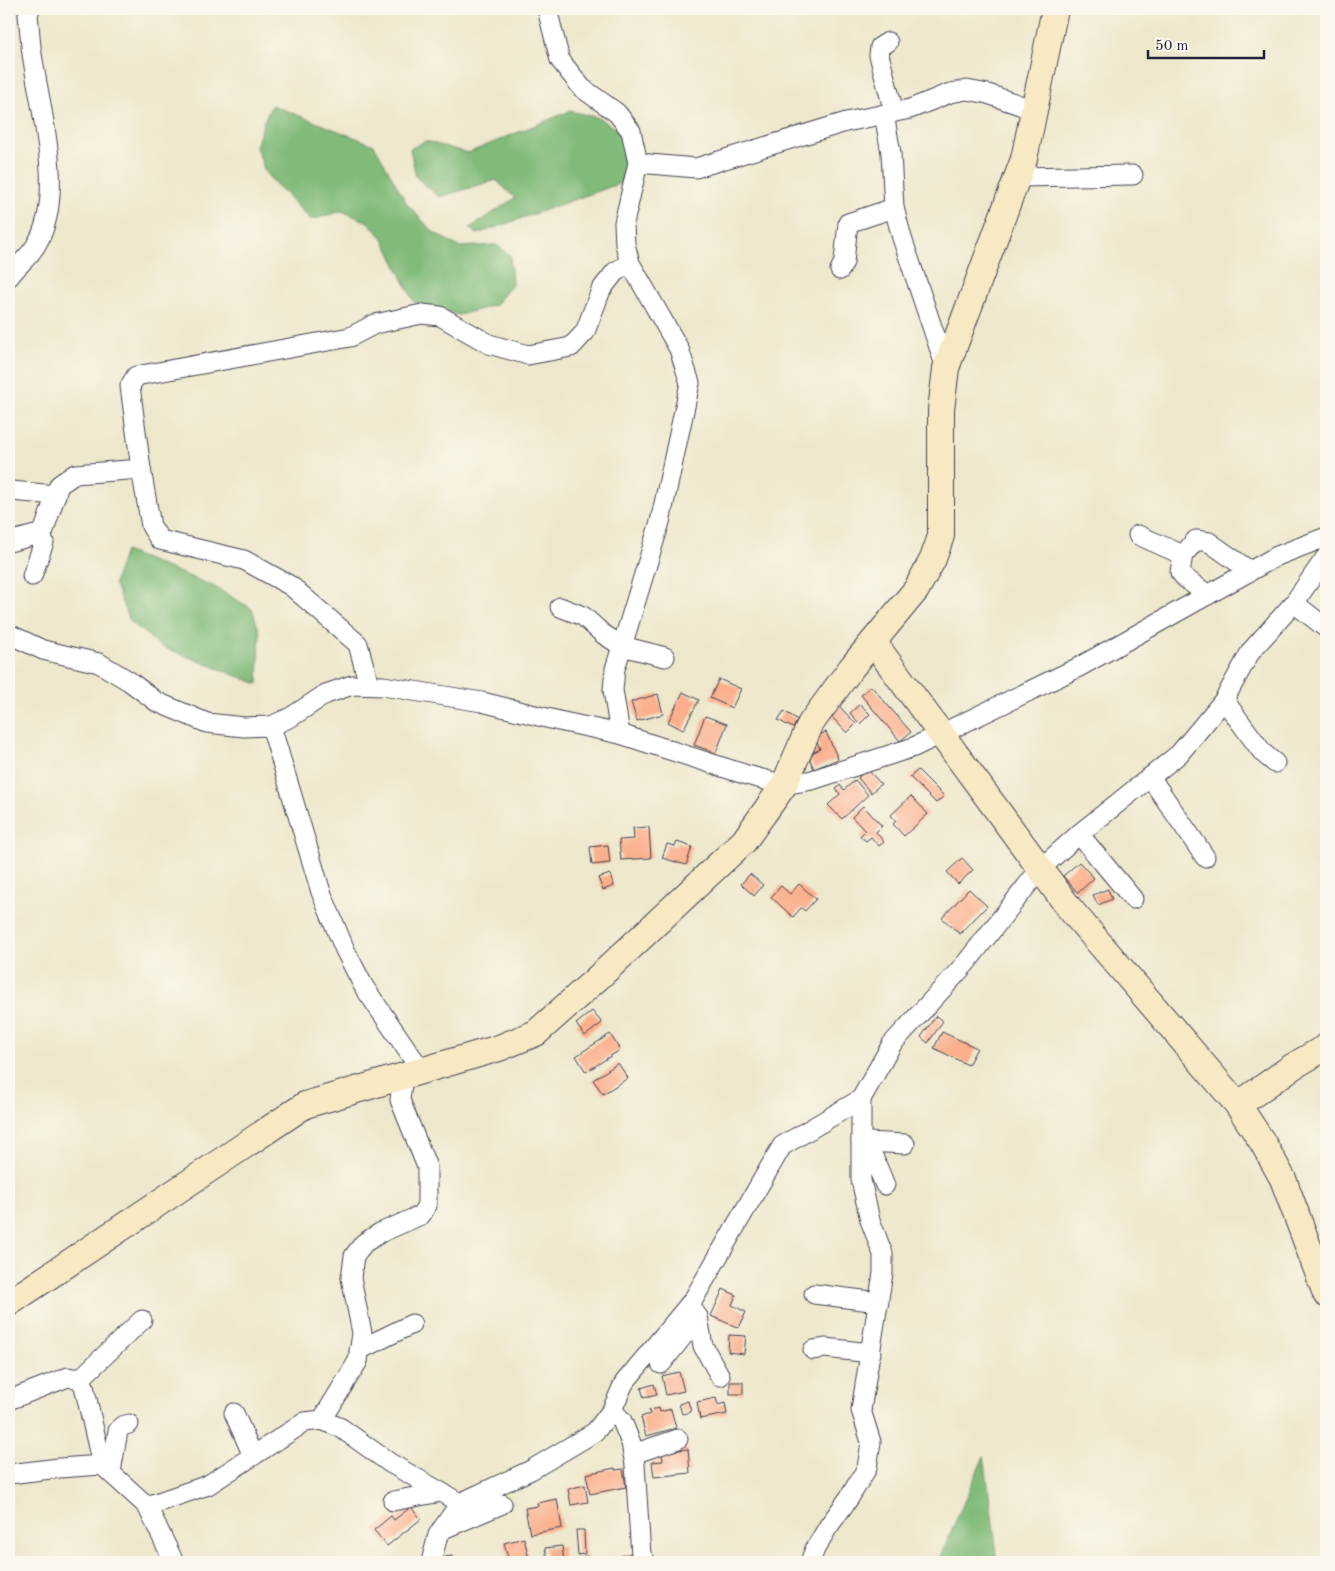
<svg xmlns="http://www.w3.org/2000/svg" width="1335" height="1571" viewBox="0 0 1335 1571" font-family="'Old Standard TT',serif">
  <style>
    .forest { fill: #81bb79; stroke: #526e5a }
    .building { fill: #fbaf8c }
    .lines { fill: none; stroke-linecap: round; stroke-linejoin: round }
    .street-casing { stroke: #404051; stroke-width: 21 }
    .secondary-casing { stroke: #404051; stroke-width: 28 }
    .street { stroke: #fff; stroke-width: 19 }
    .secondary { stroke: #f7e9c3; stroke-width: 26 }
  </style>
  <rect width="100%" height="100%" fill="#fbf7ec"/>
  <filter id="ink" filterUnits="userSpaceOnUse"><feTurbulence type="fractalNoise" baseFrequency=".02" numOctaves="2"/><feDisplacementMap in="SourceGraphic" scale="10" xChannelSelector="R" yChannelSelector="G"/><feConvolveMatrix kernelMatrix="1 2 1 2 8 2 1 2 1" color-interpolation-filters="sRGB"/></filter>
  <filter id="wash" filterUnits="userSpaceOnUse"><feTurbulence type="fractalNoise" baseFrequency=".0096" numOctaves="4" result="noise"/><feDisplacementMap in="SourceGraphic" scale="20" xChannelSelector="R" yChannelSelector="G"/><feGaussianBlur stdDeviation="1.12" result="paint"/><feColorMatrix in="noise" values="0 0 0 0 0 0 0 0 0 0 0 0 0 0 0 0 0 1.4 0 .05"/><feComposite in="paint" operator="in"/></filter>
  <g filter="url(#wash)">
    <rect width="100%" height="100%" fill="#ede7cb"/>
    <g class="forest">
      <polygon points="272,105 374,145 407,204 433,232 459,247 496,245 510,255 512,285 495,305 459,315 414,302 383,238 368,222 342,211 311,220 266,174 256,147 264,121"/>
      <polygon points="570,111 599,118 625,135 631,157 621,183 477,234 470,228 515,198 496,180 439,197 416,177 410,149 425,141 468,153"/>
      <polygon points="125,551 213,586 252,609 260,633 258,684 160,646 130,621 114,583"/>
      <polygon points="984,1456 998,1562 938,1562"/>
    </g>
    <g id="blocks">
      <g class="building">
        <polygon points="719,679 741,689 732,708 710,698"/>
        <polygon points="871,686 911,732 900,741 861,695"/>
        <polygon points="683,692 699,700 683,730 668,722"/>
        <polygon points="658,694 663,714 637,721 631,702"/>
        <polygon points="860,704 870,714 860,724 850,713"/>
        <polygon points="840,707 856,724 847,733 831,716"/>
        <polygon points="784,711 798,720 793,728 778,720"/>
        <polygon points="705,716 727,724 716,753 694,745"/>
        <polygon points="826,732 838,759 814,769 808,755 820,749 815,737"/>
        <polygon points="867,769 881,784 871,793 858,778"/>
        <polygon points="918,770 944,796 936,803 910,777"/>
        <polygon points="855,780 868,795 842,819 828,805 840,794 836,789 840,785 844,790"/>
        <polygon points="911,796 928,814 904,836 893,824 896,821 891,815"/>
        <polygon points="863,806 882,826 876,832 884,842 879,846 871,837 866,841 860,836 865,831 852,817"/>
        <polygon points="649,827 651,858 621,860 619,840 634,839 633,828"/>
        <polygon points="677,842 692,847 686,865 662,858 667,844 675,846"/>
        <polygon points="608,845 610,863 592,865 590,847"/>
        <polygon points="962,858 973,870 958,884 947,872"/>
        <polygon points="1079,862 1094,878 1078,893 1063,876"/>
        <polygon points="610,874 614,886 603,890 598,878"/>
        <polygon points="750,874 763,885 754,896 741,884"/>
        <polygon points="799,884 816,899 805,911 801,908 793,917 771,897 781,886 790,894"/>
        <polygon points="969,889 987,906 960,934 942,918"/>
        <polygon points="1108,889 1112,899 1098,905 1093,895"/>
        <polygon points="592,1011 602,1023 585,1036 576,1024"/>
        <polygon points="936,1016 943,1021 928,1043 921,1037"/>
        <polygon points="942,1032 977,1048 968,1065 934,1048"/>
        <polygon points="610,1034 620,1050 586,1072 576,1056"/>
        <polygon points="618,1063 628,1078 603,1094 593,1080"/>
        <polygon points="723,1289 736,1295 732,1305 746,1312 739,1328 711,1316"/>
        <polygon points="729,1335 746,1336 744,1354 728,1352"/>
        <polygon points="679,1372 684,1391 666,1395 662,1376"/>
        <rect x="730" y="1382" width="13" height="12"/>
        <polygon points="654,1384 657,1395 644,1398 641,1388"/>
        <polygon points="716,1398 718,1405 725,1403 727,1414 700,1419 697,1402"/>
        <polygon points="688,1401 691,1412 682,1414 679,1404"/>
        <polygon points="659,1408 660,1412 671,1409 676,1428 646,1436 641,1417 650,1414 649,1410"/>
        <polygon points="688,1449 690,1473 654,1477 652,1462 663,1461 662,1452"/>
        <polygon points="615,1468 615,1470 623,1469 626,1487 590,1494 586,1474"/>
        <polygon points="585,1485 588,1502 571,1505 568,1489"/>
        <polygon points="557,1499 562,1528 530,1534 525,1508 538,1506 537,1503"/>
        <polygon points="411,1507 421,1519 387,1546 374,1530 391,1516 394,1520"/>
        <polygon points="576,1530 584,1530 585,1554 578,1555"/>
        <polygon points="524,1538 529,1559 519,1562 509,1562 504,1543"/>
        <polygon points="562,1546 564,1562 548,1562 545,1548"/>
        <polygon points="632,1553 634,1562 622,1562 621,1556"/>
        <polygon points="452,1556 454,1562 442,1562 445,1557"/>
        <polygon points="587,1556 589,1562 576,1562 576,1560"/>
      </g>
    </g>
  </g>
  <g filter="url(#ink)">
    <use href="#blocks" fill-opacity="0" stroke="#404051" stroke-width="1"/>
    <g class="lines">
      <defs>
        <g id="street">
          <polyline points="547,9 560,60 582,88 617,113 631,131 638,163 624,223 625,244 630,263 679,349 690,383 660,522 615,669 613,690 620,734"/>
          <polyline points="888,42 880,47 879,55 894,112"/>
          <polyline points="884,114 891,153 894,208 902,238 946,368"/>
          <polyline points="638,163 696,168 846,122 910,109 950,93 967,90 988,94 1034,110"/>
          <polyline points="1018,177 1133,175"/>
          <polyline points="840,270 844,262 848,223 894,208"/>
          <path d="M9,277c8,-11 21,-21 27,-32 30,-48 5,-132 -3,-185 -3,-15 -3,-30 -5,-45l2,-6"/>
          <polyline points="141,469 151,526 160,540 244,560 291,586 358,644 369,685"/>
          <polyline points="11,491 56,495"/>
          <polyline points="1138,535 1183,555"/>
          <polyline points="9,542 43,533 59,485 75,474 141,469 130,386 136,376 350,337 375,324 422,314 440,316 489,344 528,355 571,347 585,332 601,290 615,272 630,263"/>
          <polyline points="32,576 44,542 38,534"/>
          <polyline points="1208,595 1185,578 1180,572 1183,555 1196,540 1209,542 1250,571"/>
          <polyline points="1294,603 1326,628"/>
          <polyline points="560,607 583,616 603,634 622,646 665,657"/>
          <polyline points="9,634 43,650 99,663 129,681 157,702 207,723 244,727 271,726 291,717 326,694 352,685 383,686 482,702 559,721 620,734 747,775 784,785 812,780 914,747 1079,667 1277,556 1326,537"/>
          <polyline points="1224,700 1263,753 1275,763"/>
          <polyline points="271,726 321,892 345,950 364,987 421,1070"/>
          <polyline points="1150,777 1205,857"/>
          <polyline points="1079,834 1133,899"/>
          <polyline points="861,1141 867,1142 885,1185"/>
          <polyline points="867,1142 905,1144"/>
          <polyline points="814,1294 879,1302"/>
          <polyline points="689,1305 698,1317 703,1346 720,1376"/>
          <polyline points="359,1350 412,1324"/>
          <polyline points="813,1350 825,1348 871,1353"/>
          <polyline points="661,1364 698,1317"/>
          <polyline points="80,1379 142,1320"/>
          <polyline points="9,1400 68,1377 80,1379 84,1386 102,1465"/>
          <polyline points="612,1410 622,1421 631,1443 635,1465 641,1555 646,1562"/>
          <polyline points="234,1413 253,1456"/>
          <polyline points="322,1420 358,1361 362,1333 351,1278 354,1256 364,1243 380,1233 421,1215 427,1205 427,1167 400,1100 403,1076"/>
          <polyline points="633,1454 678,1439"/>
          <polyline points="111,1472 118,1431 122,1426 129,1424"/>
          <polyline points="9,1474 59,1468 102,1465 147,1506 174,1562"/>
          <polyline points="393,1501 441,1492"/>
          <polyline points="147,1506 208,1485 305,1422 322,1420 341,1428 390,1463 460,1503"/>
          <polyline points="441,1530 502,1504"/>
          <polyline points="431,1562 438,1535 460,1503 531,1470 595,1432 612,1410 624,1383 693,1300 782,1146 861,1099 892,1044 966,963 1040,869 1079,834 1179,754 1224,700 1251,651 1294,603 1326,557"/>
          <polyline points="810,1562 815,1549 828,1527 849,1498 867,1468 871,1442 861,1410 883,1273 883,1254 870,1220 861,1180 861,1099"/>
        </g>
        <g id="secondary">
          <polyline points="874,643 1070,909 1238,1105 1292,1067 1326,1047"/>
          <polyline points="1238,1105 1263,1143 1283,1179 1326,1294"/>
          <polyline points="9,1303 305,1105 499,1048 536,1033 601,975 744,841 784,785 811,723 852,667 916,590 933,559 941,536 941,410 946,368 1024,159 1055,9"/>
        </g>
      </defs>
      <use href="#street" class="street-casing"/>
      <use href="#secondary" class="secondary-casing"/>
      <use href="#street" class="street"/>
      <use href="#secondary" class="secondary"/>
    </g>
  </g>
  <rect width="1335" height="1571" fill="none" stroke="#fbf7ec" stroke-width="30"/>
  <path d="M1148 50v8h116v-8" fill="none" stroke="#22223b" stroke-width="2.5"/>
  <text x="1155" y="50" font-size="15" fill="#22223b" stroke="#fbf7ec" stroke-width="4" paint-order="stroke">50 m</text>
</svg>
